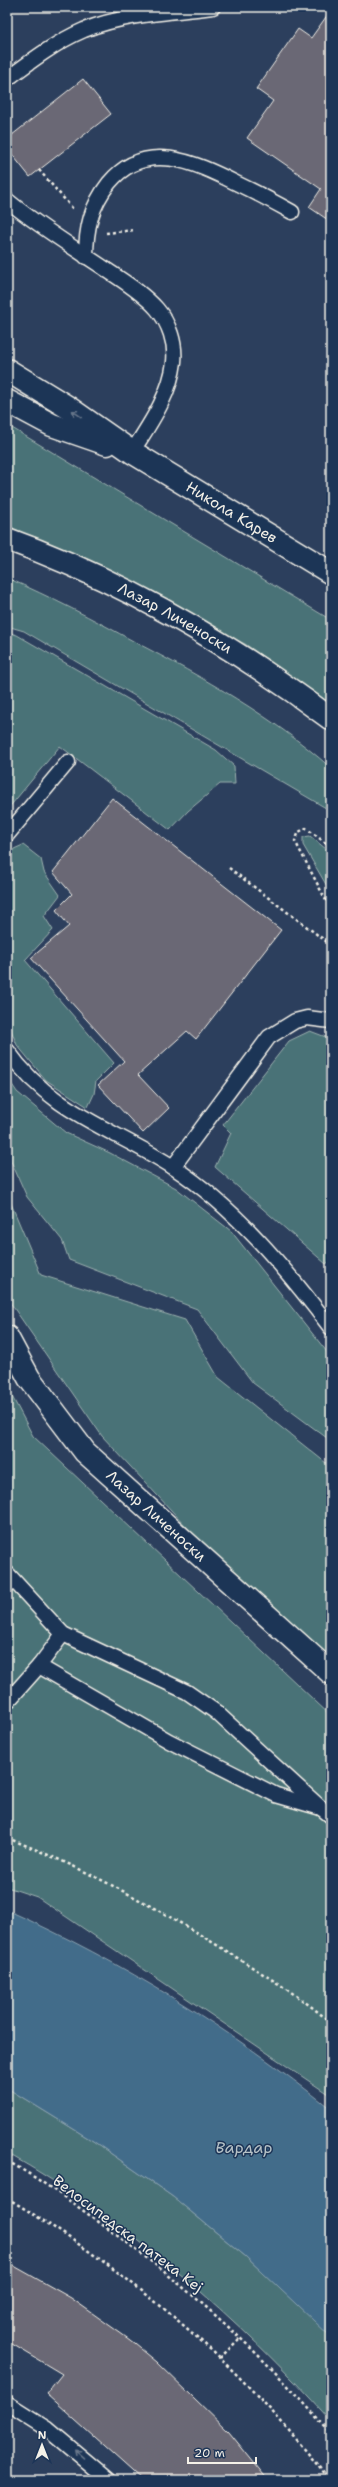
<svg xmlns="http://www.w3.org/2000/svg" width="338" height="2487" viewBox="0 0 338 2487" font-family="'Shantell Sans',sans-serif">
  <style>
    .green { fill: #487277; stroke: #9eb2b0 }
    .water { fill: #426c8a; stroke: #89a1b0 }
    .building { fill: #6a6775; stroke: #f4f1e8 }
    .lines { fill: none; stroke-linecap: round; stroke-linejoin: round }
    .lane-casing { stroke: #f4f1e8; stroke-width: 17 }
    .secondary-casing { stroke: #f4f1e8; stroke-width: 25 }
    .path { stroke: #f4f1e8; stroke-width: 2.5; stroke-dasharray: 3 3; stroke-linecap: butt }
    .lane { stroke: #1d3557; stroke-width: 14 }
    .secondary { stroke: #1d3557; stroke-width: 22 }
    .oneway { stroke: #68778a }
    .labels { text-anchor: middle; stroke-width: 3; stroke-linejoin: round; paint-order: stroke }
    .street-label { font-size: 15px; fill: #f4f1e8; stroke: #1d3557 }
    .water-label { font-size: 16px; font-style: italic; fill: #b6c2c7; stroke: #1d3557 }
  </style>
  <rect width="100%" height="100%" fill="#2c3f5d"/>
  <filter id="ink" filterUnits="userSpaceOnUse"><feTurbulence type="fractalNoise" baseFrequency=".025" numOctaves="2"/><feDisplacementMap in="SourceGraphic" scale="8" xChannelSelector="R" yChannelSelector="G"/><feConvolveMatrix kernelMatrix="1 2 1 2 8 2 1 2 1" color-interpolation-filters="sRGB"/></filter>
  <g filter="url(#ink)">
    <g class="green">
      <polygon points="7,425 331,620 331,704 245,644 7,525"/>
      <path d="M7,578c44,19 86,41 128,64 69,36 137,74 196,126v43l-307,-180 -17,-5z"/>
      <polygon points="7,632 17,635 216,750 234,766 235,784 220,784 188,811 170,830 60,746 7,810"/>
      <polygon points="310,836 331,853 331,893 303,845 303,837"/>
      <polygon points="23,845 41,859 44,872 60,895 44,916 53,930 25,960 114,1063 96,1081 94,1094 88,1107 46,1080 17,1045 7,1020 7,861 14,849"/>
      <polygon points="310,1031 331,1039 331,1260 326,1264 215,1167 231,1133 223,1125 289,1041"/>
      <polygon points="7,1077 17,1092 66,1133 110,1153 176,1188 231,1231 331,1357 331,1441 253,1383 197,1309 69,1260 62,1240 27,1197 7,1152"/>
      <polygon points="7,1194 41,1275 185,1320 218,1377 331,1467 331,1661 226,1569 102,1436 7,1298"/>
      <polygon points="7,1387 33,1436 331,1716 331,2096 37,1897 7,1887"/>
      <path d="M7,2088l86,53 80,56 72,59 81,75 5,6v84c-94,-105 -201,-198 -324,-268z"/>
    </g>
    <path class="water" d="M7,1910c116,52 225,120 324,199v228l-86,-81 -72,-59 -80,-56 -86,-53z"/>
    <g class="building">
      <polygon points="331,10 331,222 309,207 321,189 247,138 273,101 256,89 298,29 311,38"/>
      <polygon points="83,79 111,114 30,177 7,148 7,139"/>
      <polygon points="112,798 281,930 196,1039 187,1031 138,1075 169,1108 143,1133 98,1085 124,1061 31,958 69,926 56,910 72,894 53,872"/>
      <polygon points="7,2262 71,2298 130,2340 157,2362 229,2432 268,2480 142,2480 46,2394 62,2374 7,2341"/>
    </g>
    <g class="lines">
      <defs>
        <g id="lane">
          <path d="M7,79c24,-18 49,-37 77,-49 40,-16 87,-18 129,-23"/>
          <path d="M7,200c30,25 64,46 97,68 17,12 38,24 53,41 12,14 19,34 17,53 -4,34 -25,63 -42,90"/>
          <path d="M86,257c0,-29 5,-51 23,-74 36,-44 85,-21 127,0 19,9 38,19 56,29"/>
          <polyline points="7,835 68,762"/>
          <path d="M7,1050c44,63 105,78 166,117 63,41 113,102 158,161"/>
          <polyline points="173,1167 269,1037 295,1021 307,1018 331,1021"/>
          <polyline points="7,1573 63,1634 187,1692 216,1712 321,1808"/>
          <polyline points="63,1634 39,1666 169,1741 276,1795 321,1808 331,1816"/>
          <polyline points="7,1702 39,1666"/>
          <polyline points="7,2403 48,2429 109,2480"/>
        </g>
        <g id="secondary">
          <path id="s1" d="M7,370l62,38 63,44 199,121"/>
          <polyline points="7,401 52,425 107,444"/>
          <path id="s2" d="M7,539c117,42 225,106 324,180"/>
          <path id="s3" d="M7,1337l22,41 56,74 246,221"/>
        </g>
      </defs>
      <use href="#lane" class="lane-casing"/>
      <use href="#secondary" class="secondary-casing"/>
      <g class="path">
        <polyline points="39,170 73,209"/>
        <polyline points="106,233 135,230"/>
        <polyline points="331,847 306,828 299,832 295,841 331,910"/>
        <polyline points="229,868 331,945"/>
        <path d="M7,1838c81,31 156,73 229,119 33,21 66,40 95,66"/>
        <path d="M7,2161c38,21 74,48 108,73 81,60 151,123 216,200"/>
        <path d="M7,2198c123,74 235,167 322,282"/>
        <polyline points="220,2358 241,2337"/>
      </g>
      <use href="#lane" class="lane"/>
      <use href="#secondary" class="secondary"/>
    </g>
    <defs><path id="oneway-shaft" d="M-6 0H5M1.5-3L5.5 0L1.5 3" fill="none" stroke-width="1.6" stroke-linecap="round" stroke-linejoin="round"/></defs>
    <g class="oneway">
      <use href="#oneway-shaft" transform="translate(77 414) rotate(-145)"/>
      <use href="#oneway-shaft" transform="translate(80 2454) rotate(-139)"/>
    </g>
  </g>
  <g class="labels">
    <g class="street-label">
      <text dy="5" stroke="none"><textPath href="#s1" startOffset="266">Никола Карев</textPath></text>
      <text dy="5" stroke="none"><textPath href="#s2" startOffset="186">Лазар Личеноски</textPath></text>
      <text dy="5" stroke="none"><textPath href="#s3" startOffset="235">Лазар Личеноски</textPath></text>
      <text transform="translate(128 2234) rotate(37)" y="5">Велосипедска патека Кеј</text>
    </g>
    <g class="water-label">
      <text x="244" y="2153">Вардар</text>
    </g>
  </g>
  <rect width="338" height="2487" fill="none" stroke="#1d3557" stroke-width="24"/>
  <rect x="12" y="12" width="314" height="2463" fill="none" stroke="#f4f1e8" stroke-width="1.5" filter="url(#ink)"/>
  <g transform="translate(42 2445)" stroke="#1d3557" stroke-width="3" paint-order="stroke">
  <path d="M0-3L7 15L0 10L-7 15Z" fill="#f4f1e8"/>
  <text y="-6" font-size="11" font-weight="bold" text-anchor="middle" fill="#f4f1e8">N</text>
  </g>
  <path d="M188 2457v6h68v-6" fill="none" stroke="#f4f1e8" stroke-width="2"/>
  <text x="194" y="2457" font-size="12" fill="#f4f1e8" stroke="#1d3557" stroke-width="3" paint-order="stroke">20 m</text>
</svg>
